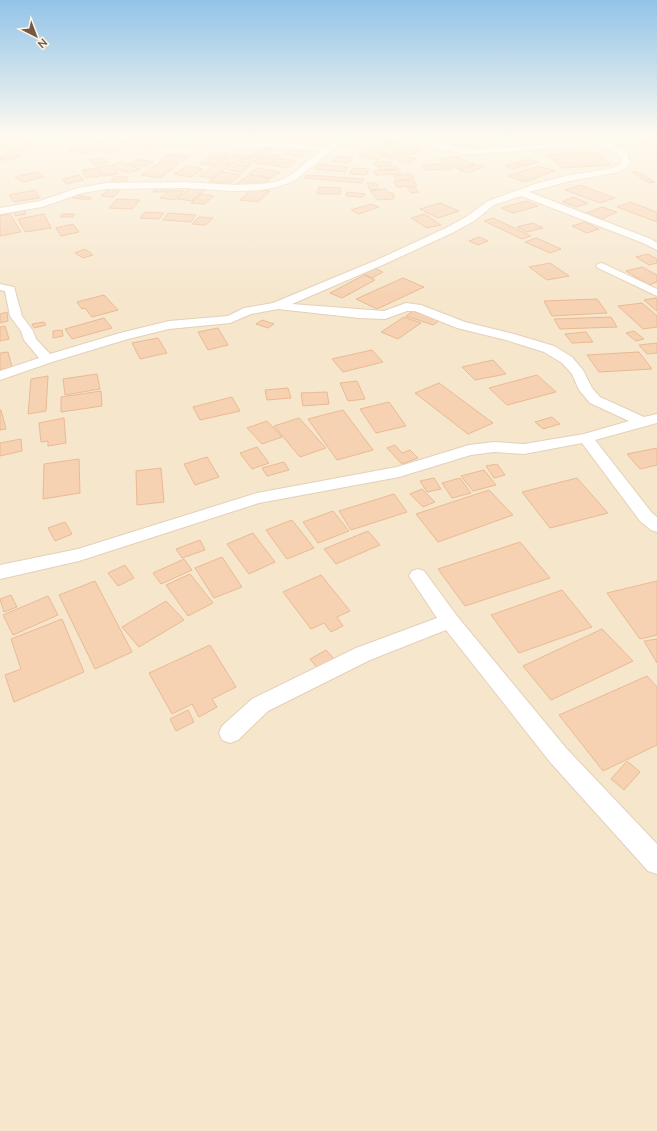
<svg xmlns="http://www.w3.org/2000/svg" width="657" height="1131" viewBox="0 0 657 1131" font-family="Mulish,sans-serif">
  <style>
    .residential { fill: #f6e6cc }
    .building { fill: #f6d2b3; stroke: #eaba92 }
    .lines { fill: none; stroke-linecap: round; stroke-linejoin: round }
    .minor-casing { stroke: #e3d0b9; stroke-width: 2 }
    .minor { fill: #fff; fill-rule: evenodd }
  </style>
  <rect width="100%" height="100%" fill="#fef4de"/>
  <rect class="residential" x="0" y="137" width="657" height="994"/>
  <g class="building">
    <polygon points="4,137 11,137 36,145 16,152 0,146 0,138"/>
    <polygon points="126,137 132,137 163,141 153,147 117,142"/>
    <polygon points="169,137 180,137 173,142 163,141"/>
    <polygon points="290,137 335,137 323,147 283,142"/>
    <polygon points="653,137 657,137 657,147 639,143"/>
    <polygon points="379,141 399,144 392,150 372,147"/>
    <polygon points="100,142 121,149 108,153 88,146"/>
    <polygon points="453,144 467,144 469,147 455,147"/>
    <polygon points="404,145 422,149 412,155 394,152"/>
    <polygon points="80,146 94,150 82,154 68,150"/>
    <polygon points="264,147 273,148 262,156 252,155"/>
    <polygon points="370,149 389,153 377,160 359,156"/>
    <polygon points="290,150 306,152 301,157 284,154"/>
    <polygon points="596,152 611,165 562,168 548,154"/>
    <polygon points="12,153 21,156 6,161 0,159 0,157"/>
    <polygon points="216,153 228,155 212,166 200,164"/>
    <polygon points="395,153 416,159 407,163 386,157"/>
    <polygon points="168,154 189,156 182,162 161,160"/>
    <polygon points="236,154 247,157 230,165 220,162"/>
    <polygon points="268,154 280,155 267,165 255,163"/>
    <polygon points="251,155 262,157 250,164 240,162"/>
    <polygon points="337,156 353,158 348,163 332,161"/>
    <polygon points="453,156 474,164 458,169 438,160"/>
    <polygon points="104,158 109,163 94,165 89,160"/>
    <polygon points="278,158 296,161 287,168 269,165"/>
    <polygon points="137,159 154,162 145,167 129,164"/>
    <polygon points="529,159 538,162 513,169 505,166"/>
    <polygon points="376,161 392,162 391,165 374,165"/>
    <polygon points="121,162 140,169 128,173 120,170 113,164"/>
    <polygon points="160,162 179,164 160,178 141,175"/>
    <polygon points="218,164 230,166 211,178 198,176"/>
    <polygon points="236,164 249,166 242,172 228,170"/>
    <polygon points="318,164 348,167 345,172 315,169"/>
    <polygon points="444,164 446,167 450,167 451,169 425,170 423,165"/>
    <polygon points="113,165 118,174 102,176 98,167"/>
    <polygon points="475,165 485,166 468,173 459,170"/>
    <polygon points="187,166 203,169 191,177 174,174"/>
    <polygon points="378,166 397,166 399,169 379,170"/>
    <polygon points="539,166 555,171 525,182 508,176"/>
    <polygon points="97,168 100,176 86,178 82,170"/>
    <polygon points="258,168 280,172 271,178 249,174"/>
    <polygon points="353,168 369,169 366,175 349,174"/>
    <polygon points="398,170 401,174 376,175 374,171"/>
    <polygon points="37,172 44,177 23,182 15,177"/>
    <polygon points="222,172 241,175 229,184 209,181"/>
    <polygon points="632,172 638,172 655,182 649,183"/>
    <polygon points="410,174 415,178 398,180 393,176"/>
    <polygon points="79,175 84,180 66,184 62,179"/>
    <polygon points="249,175 270,179 263,184 254,182 248,186 236,184"/>
    <polygon points="306,175 364,179 362,183 304,178"/>
    <polygon points="114,177 128,177 124,183 110,183"/>
    <polygon points="413,180 417,186 397,187 394,181"/>
    <polygon points="367,183 376,183 379,189 370,190"/>
    <polygon points="580,185 615,198 600,203 565,190"/>
    <polygon points="158,186 170,187 165,192 153,192"/>
    <polygon points="191,187 206,189 192,201 177,199"/>
    <polygon points="319,187 341,188 340,194 317,194"/>
    <polygon points="407,187 415,187 419,192 411,193"/>
    <polygon points="110,188 122,189 113,197 101,196"/>
    <polygon points="252,189 270,191 258,202 240,200"/>
    <polygon points="386,189 389,193 393,193 395,196 392,196 394,199 377,200 370,191"/>
    <polygon points="35,190 40,198 14,202 9,195"/>
    <polygon points="170,190 184,191 174,200 160,198"/>
    <polygon points="347,192 365,194 363,197 346,196"/>
    <polygon points="72,194 92,198 88,200 67,197"/>
    <polygon points="201,194 214,196 205,204 191,203"/>
    <polygon points="573,197 588,203 577,207 562,202"/>
    <polygon points="117,199 140,200 132,209 109,208"/>
    <polygon points="526,201 538,206 513,213 501,208"/>
    <polygon points="630,202 657,212 657,222 617,207"/>
    <polygon points="440,203 459,211 438,218 420,209"/>
    <polygon points="371,204 379,207 359,214 351,210"/>
    <polygon points="602,207 617,212 602,219 586,213"/>
    <polygon points="23,209 26,214 15,216 13,211"/>
    <polygon points="145,212 164,213 159,219 140,218"/>
    <polygon points="168,213 196,215 191,222 163,220"/>
    <polygon points="10,214 21,232 0,236 0,216"/>
    <polygon points="44,214 51,228 25,232 18,219"/>
    <polygon points="62,214 75,214 73,217 60,217"/>
    <polygon points="425,214 441,225 427,228 411,218"/>
    <polygon points="199,217 213,218 206,225 192,224"/>
    <polygon points="493,218 531,236 522,239 484,221"/>
    <polygon points="585,222 599,229 587,233 572,226"/>
    <polygon points="533,223 543,228 527,232 517,227"/>
    <polygon points="73,224 79,232 61,236 56,228"/>
    <polygon points="479,237 488,241 478,245 469,241"/>
    <polygon points="536,238 561,249 550,253 525,242"/>
    <polygon points="85,249 93,255 83,258 75,253"/>
    <polygon points="648,254 657,259 657,263 649,265 636,257"/>
    <polygon points="550,263 569,276 547,280 529,267"/>
    <polygon points="642,267 657,275 657,282 649,285 626,271"/>
    <polygon points="374,268 383,272 372,278 362,273"/>
    <polygon points="364,275 375,280 342,298 330,293"/>
    <polygon points="403,278 424,287 377,309 356,299"/>
    <polygon points="104,295 118,310 92,317 85,308 82,309 77,302"/>
    <polygon points="656,298 657,299 657,311 644,300"/>
    <polygon points="597,299 607,313 552,316 544,301"/>
    <polygon points="642,303 657,316 657,327 643,329 618,306"/>
    <polygon points="413,311 440,320 433,325 406,316"/>
    <polygon points="7,312 8,321 0,323 0,314"/>
    <polygon points="404,317 421,323 398,339 381,332"/>
    <polygon points="611,317 617,327 560,329 554,319"/>
    <polygon points="104,318 112,328 72,339 65,329"/>
    <polygon points="262,320 274,324 268,328 256,324"/>
    <polygon points="44,322 46,325 34,328 32,324"/>
    <polygon points="5,326 9,339 0,341 0,327"/>
    <polygon points="218,328 228,345 208,350 198,332"/>
    <polygon points="62,330 63,336 53,338 53,331"/>
    <polygon points="634,331 644,339 636,341 626,333"/>
    <polygon points="586,332 593,342 572,343 565,334"/>
    <polygon points="158,338 167,353 140,359 132,343"/>
    <polygon points="657,343 657,353 647,354 639,345"/>
    <polygon points="372,350 383,362 343,372 332,359"/>
    <polygon points="8,352 12,367 0,370 0,353"/>
    <polygon points="639,352 652,369 599,372 587,355"/>
    <polygon points="493,360 506,374 475,380 462,367"/>
    <polygon points="97,374 100,389 65,395 63,379"/>
    <polygon points="537,375 556,392 507,405 489,388"/>
    <polygon points="48,376 46,411 28,414 31,379"/>
    <polygon points="357,381 365,399 348,401 340,383"/>
    <polygon points="439,383 493,423 468,434 415,393"/>
    <polygon points="288,388 291,398 267,400 265,390"/>
    <polygon points="101,391 102,406 61,412 61,397"/>
    <polygon points="327,392 329,404 303,406 301,393"/>
    <polygon points="232,397 240,411 200,420 193,407"/>
    <polygon points="389,402 406,426 376,433 360,409"/>
    <polygon points="0,410 1,410 6,429 0,430"/>
    <polygon points="343,410 373,450 337,460 308,419"/>
    <polygon points="552,417 560,424 543,429 535,422"/>
    <polygon points="64,418 66,443 48,446 48,441 41,442 39,423"/>
    <polygon points="299,418 326,448 300,457 274,426"/>
    <polygon points="267,421 282,437 262,444 247,428"/>
    <polygon points="21,439 22,451 0,456 0,443"/>
    <polygon points="395,445 402,453 410,450 418,458 402,464 387,448"/>
    <polygon points="257,447 269,463 252,469 240,453"/>
    <polygon points="657,448 657,465 640,469 627,454"/>
    <polygon points="207,457 219,477 195,485 184,464"/>
    <polygon points="79,459 80,493 43,499 44,464"/>
    <polygon points="284,462 289,470 267,476 262,468"/>
    <polygon points="497,464 505,475 494,478 486,466"/>
    <polygon points="161,468 164,502 137,505 136,471"/>
    <polygon points="484,470 496,485 473,491 461,476"/>
    <polygon points="434,478 441,489 427,492 420,481"/>
    <polygon points="460,478 471,493 452,498 442,483"/>
    <polygon points="577,478 608,513 550,528 522,492"/>
    <polygon points="422,489 435,502 423,507 410,494"/>
    <polygon points="489,490 513,515 438,542 416,514"/>
    <polygon points="394,494 407,512 351,530 339,511"/>
    <polygon points="333,511 349,531 318,543 303,522"/>
    <polygon points="292,520 314,548 287,559 266,530"/>
    <polygon points="65,522 72,534 55,541 48,528"/>
    <polygon points="368,531 380,545 336,564 324,549"/>
    <polygon points="253,533 275,562 249,574 227,544"/>
    <polygon points="200,540 205,550 182,558 176,549"/>
    <polygon points="520,542 550,578 465,606 438,569"/>
    <polygon points="222,557 242,587 214,598 195,568"/>
    <polygon points="184,559 192,570 161,584 153,573"/>
    <polygon points="125,565 134,578 118,586 108,573"/>
    <polygon points="190,574 213,603 188,616 166,585"/>
    <polygon points="321,575 350,611 337,617 343,626 331,632 324,623 311,629 283,592"/>
    <polygon points="95,581 132,652 95,669 59,595"/>
    <polygon points="657,581 657,635 640,639 607,593"/>
    <polygon points="562,590 592,627 519,653 491,615"/>
    <polygon points="11,595 17,607 4,612 0,599"/>
    <polygon points="48,596 58,615 13,635 3,615"/>
    <polygon points="166,601 184,620 139,647 122,627"/>
    <polygon points="62,619 84,672 14,702 5,675 21,669 11,639"/>
    <polygon points="602,629 633,661 551,700 523,666"/>
    <polygon points="657,639 657,663 644,641"/>
    <polygon points="210,645 236,687 212,699 217,707 199,717 192,704 172,714 149,673"/>
    <polygon points="326,650 335,660 319,670 310,659"/>
    <polygon points="647,676 657,687 657,745 603,771 559,715"/>
    <polygon points="188,710 194,722 176,731 170,719"/>
    <polygon points="627,761 640,772 624,790 611,779"/>
  </g>
  <g class="lines">
    <defs>
      <g id="minor">
        <path d="M34,137h80c-11,9 -60,3 -76,2z"/>
        <polygon points="339,137 348,137 294,181 277,187 260,190 235,191 184,188 106,189 82,193 42,207 0,214 0,208 40,201 78,188 106,183 184,182 235,185 260,184 275,182 288,177 321,151 300,148 199,144 195,142 199,140 300,144 326,147"/>
        <polygon points="421,137 430,137 449,146 475,149 579,142 619,137 636,137 632,139 611,143 627,153 630,162 625,169 614,173 570,181 529,192 651,239 657,243 657,250 643,243 521,196 494,205 474,221 454,232 387,263 292,304 384,311 406,303 421,305 465,322 514,334 554,346 572,357 583,370 592,388 600,397 644,417 657,414 657,423 595,440 652,513 657,517 657,532 651,530 640,521 582,443 524,454 494,452 471,455 399,477 259,503 79,561 0,579 0,565 78,549 257,493 397,467 469,445 494,442 524,444 584,434 629,421 590,403 579,390 572,374 562,363 544,352 506,340 457,328 415,311 407,311 385,319 359,318 278,309 251,314 230,323 169,329 128,339 52,362 0,380 0,371 39,358 24,340 21,331 10,316 5,291 0,290 0,284 14,287 22,316 33,331 36,339 50,354 120,333 169,321 228,316 244,308 273,303 379,259 446,228 466,217 488,201 538,183 570,175 609,169 619,165 622,162 620,156 602,144 492,153 466,154 437,148 426,142"/>
        <polygon points="602,263 657,289 657,296 598,268 596,266 598,264"/>
        <polygon points="418,569 424,571 457,616 566,748 657,844 657,874 648,871 550,762 446,630 370,660 268,711 238,740 230,743 222,740 219,733 222,726 252,699 356,648 437,618 409,576 412,571"/>
      </g>
    </defs>
    <use href="#minor" class="minor-casing"/>
    <use href="#minor" class="minor"/>
  </g>
  <linearGradient id="sky" x2="0" y2="1"><stop stop-color="#92c4e8"/><stop offset="0.46" stop-color="#fffaf0"/><stop offset="1" stop-color="#fffaf0" stop-opacity="0"/></linearGradient>
  <rect width="657" height="295" fill="url(#sky)"/>
  <g transform="translate(36 36) rotate(138)" stroke="#fff7e6" stroke-width="3" paint-order="stroke">
  <path d="M0-3L7 15L0 10L-7 15Z" fill="#765944"/>
  <text y="-6" font-size="11" font-weight="bold" text-anchor="middle" fill="#765944">N</text>
  </g>
</svg>
